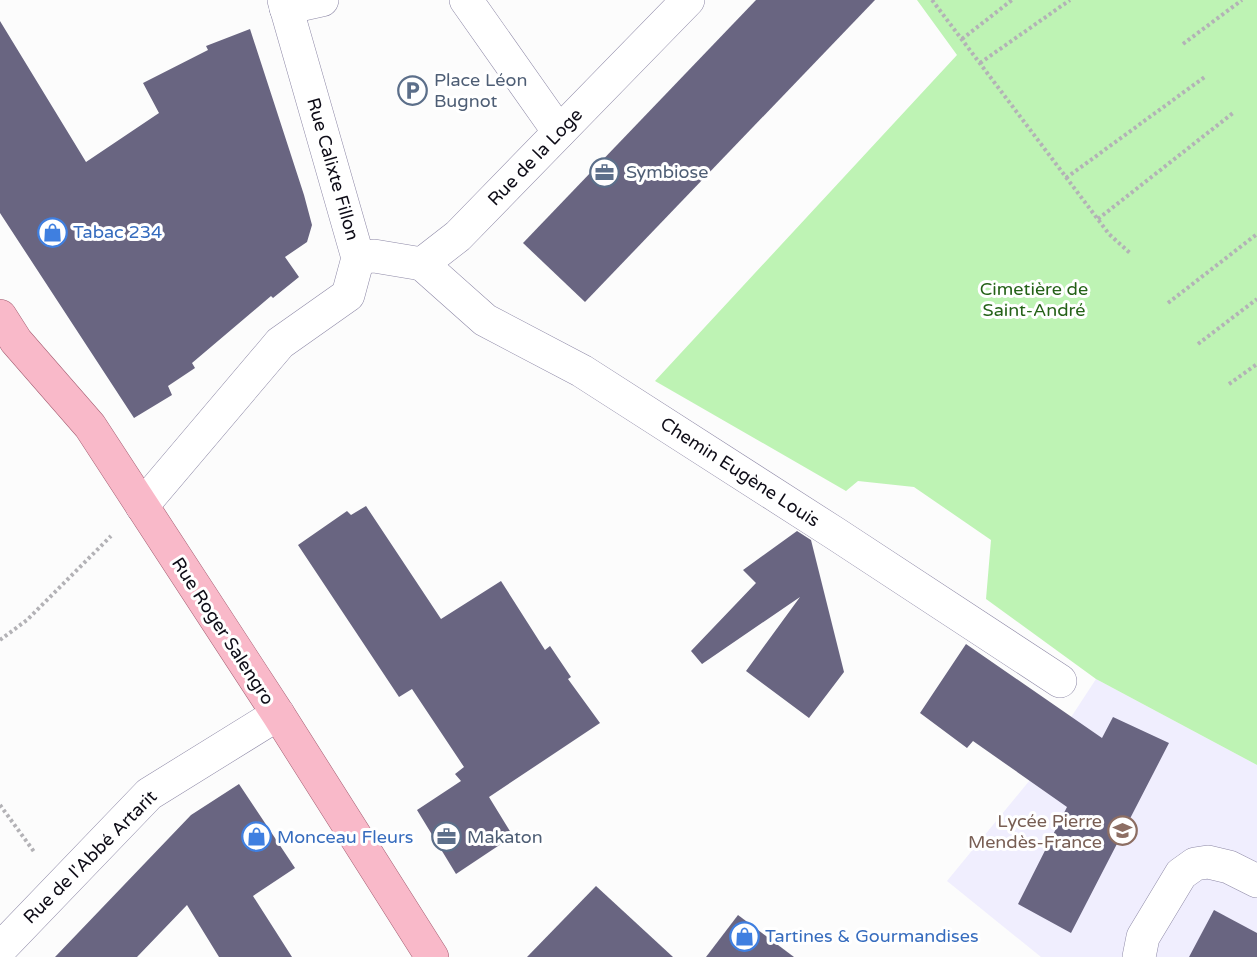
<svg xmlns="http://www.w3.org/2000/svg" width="1257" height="957" viewBox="0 0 1257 957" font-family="'Varela Round',sans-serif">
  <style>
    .built { fill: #f0eefe }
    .green { fill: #bef3b4 }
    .building { fill: #696581 }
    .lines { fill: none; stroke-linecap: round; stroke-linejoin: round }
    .minor-casing { stroke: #8e89a7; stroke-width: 34 }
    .major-casing { stroke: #a45f73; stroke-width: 34 }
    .path { stroke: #b3b2b6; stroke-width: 4; stroke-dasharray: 3 3; stroke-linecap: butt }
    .minor { stroke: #fff; stroke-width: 33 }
    .major { stroke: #f9b9c9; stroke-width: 33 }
    .labels { text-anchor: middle; stroke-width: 6; stroke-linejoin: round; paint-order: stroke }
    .service-label { font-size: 18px; fill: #4e5e75; stroke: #fff; text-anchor: start }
    .street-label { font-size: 18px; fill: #0e0c17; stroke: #fff }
    .shop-label { font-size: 18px; fill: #366cbe; stroke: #fff; text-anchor: start }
    .park-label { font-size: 18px; fill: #246117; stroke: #fff }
    .education-label { font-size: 18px; fill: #785e54; stroke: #fff; text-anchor: end }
  </style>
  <rect width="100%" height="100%" fill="#fcfcfc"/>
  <polygon class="built" points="1096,679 1257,765 1257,957 1041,957 947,881 1030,780"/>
  <polygon class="green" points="917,0 1257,0 1257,765 1096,679 986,599 991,540 914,487 858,481 846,491 655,381 957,55"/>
  <g class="building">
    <polygon points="756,0 875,0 585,302 523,243"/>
    <polygon points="0,21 86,162 159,113 143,83 208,50 206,46 250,29 304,195 312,225 307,242 285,257 299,277 273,298 271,296 192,363 195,368 168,386 172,395 134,418 0,213"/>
    <polygon points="366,506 441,619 501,581 545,650 550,646 571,677 568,679 600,723 489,797 513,836 456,874 417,810 461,781 455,774 464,767 412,689 399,697 298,545 347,511 351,515"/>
    <polygon points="797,531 811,540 844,672 809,718 746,671 800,597 702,664 691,651 756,583 743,570"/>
    <polygon points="966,644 1102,738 1113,717 1169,743 1071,933 1018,904 1067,807 973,741 967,748 920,713"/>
    <polygon points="239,784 295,868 253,896 292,957 219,957 187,905 137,957 55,957 191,815"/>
    <polygon points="596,886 673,957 527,957"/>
    <polygon points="1214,910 1257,933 1257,957 1189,957"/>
    <polygon points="738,915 794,957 706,957"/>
  </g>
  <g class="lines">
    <defs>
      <g id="minor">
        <polyline points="466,0 559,132"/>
        <polyline points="286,8 322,0"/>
        <polyline points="358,258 374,256 422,264 458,236 688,0"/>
        <polyline points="422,264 485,320 582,371 836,534 1060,681"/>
        <polyline points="142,506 280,343 348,295 358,258 284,0"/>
        <polyline points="0,949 149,794 278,714"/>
        <polyline points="1139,957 1143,937 1181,874 1195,864 1208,862 1229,867 1257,881"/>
      </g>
      <polyline id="major" points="0,316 16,341 90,426 278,714 432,957"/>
    </defs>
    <use href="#minor" class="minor-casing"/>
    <use href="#major" class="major-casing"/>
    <g class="path">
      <polyline points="932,0 1109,234 1131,254"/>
      <polyline points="962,39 1012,0"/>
      <polyline points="1183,44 1242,0"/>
      <polyline points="980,63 1070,0"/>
      <polyline points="1066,178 1206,76"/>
      <polyline points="1098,219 1233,113"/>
      <polyline points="1168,303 1257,234"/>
      <polyline points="1198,344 1257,299"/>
      <polyline points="1229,384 1257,364"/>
      <polyline points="0,640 27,620 111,536"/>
      <polyline points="0,805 35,853"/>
    </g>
    <use href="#minor" class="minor"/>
    <use href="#major" class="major"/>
  </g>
  <defs>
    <symbol id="parking-ring" viewBox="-11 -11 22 22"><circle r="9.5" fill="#fff" stroke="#5c6f8a" stroke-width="1.5"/><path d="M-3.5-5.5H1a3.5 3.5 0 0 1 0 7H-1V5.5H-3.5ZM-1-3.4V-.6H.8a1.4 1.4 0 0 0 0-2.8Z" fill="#5c6f8a"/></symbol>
    <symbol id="office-ring" viewBox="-11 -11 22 22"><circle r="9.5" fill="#fff" stroke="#5c6f8a" stroke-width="1.5"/><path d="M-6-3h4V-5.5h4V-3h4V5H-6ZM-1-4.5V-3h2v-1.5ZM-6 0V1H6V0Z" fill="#5c6f8a"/></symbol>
    <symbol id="shop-ring" viewBox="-11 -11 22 22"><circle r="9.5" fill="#fff" stroke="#3f7fe0" stroke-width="1.5"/><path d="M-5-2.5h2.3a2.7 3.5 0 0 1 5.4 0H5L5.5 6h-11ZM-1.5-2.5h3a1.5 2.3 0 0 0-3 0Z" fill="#3f7fe0"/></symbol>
    <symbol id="school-ring" viewBox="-11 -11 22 22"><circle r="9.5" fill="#fff" stroke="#8d6e63" stroke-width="1.5"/><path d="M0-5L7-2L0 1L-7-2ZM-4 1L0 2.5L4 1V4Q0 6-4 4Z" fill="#8d6e63"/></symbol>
  </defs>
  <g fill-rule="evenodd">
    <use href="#parking-ring" x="396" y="74" width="33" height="33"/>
    <use href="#office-ring" x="588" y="156" width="33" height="33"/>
    <use href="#shop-ring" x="36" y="216" width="33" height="33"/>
    <use href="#school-ring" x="1106" y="814" width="33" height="33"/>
    <use href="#shop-ring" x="240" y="820" width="33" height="33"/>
    <use href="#office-ring" x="430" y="820" width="33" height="33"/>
    <use href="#shop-ring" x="728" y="920" width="33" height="33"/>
  </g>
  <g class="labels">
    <g class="service-label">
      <text x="434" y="86">Place Léon<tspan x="434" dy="21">Bugnot</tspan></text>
      <text x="626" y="178">Symbiose</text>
      <text x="467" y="843">Makaton</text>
    </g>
    <g class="street-label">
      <text transform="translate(535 157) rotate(-46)" y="6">Rue de la Loge</text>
      <text transform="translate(333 169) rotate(74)" y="6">Rue Calixte Fillon</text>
      <text transform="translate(740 472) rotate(33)" y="6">Chemin Eugène Louis</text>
      <text transform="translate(223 631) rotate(57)" y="6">Rue Roger Salengro</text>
      <text transform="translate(90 857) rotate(-45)" y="6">Rue de l'Abbé Artarit</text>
    </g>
    <g class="shop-label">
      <text x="73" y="238">Tabac 234</text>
      <text x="277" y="843">Monceau Fleurs</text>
      <text x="765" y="942">Tartines &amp; Gourmandises</text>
    </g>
    <g class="park-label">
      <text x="1034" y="295">Cimetière de<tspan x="1034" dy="21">Saint-André</tspan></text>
    </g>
    <g class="education-label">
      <text x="1102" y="827">Lycée Pierre<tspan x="1102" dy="21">Mendès-France</tspan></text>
    </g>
  </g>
</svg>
